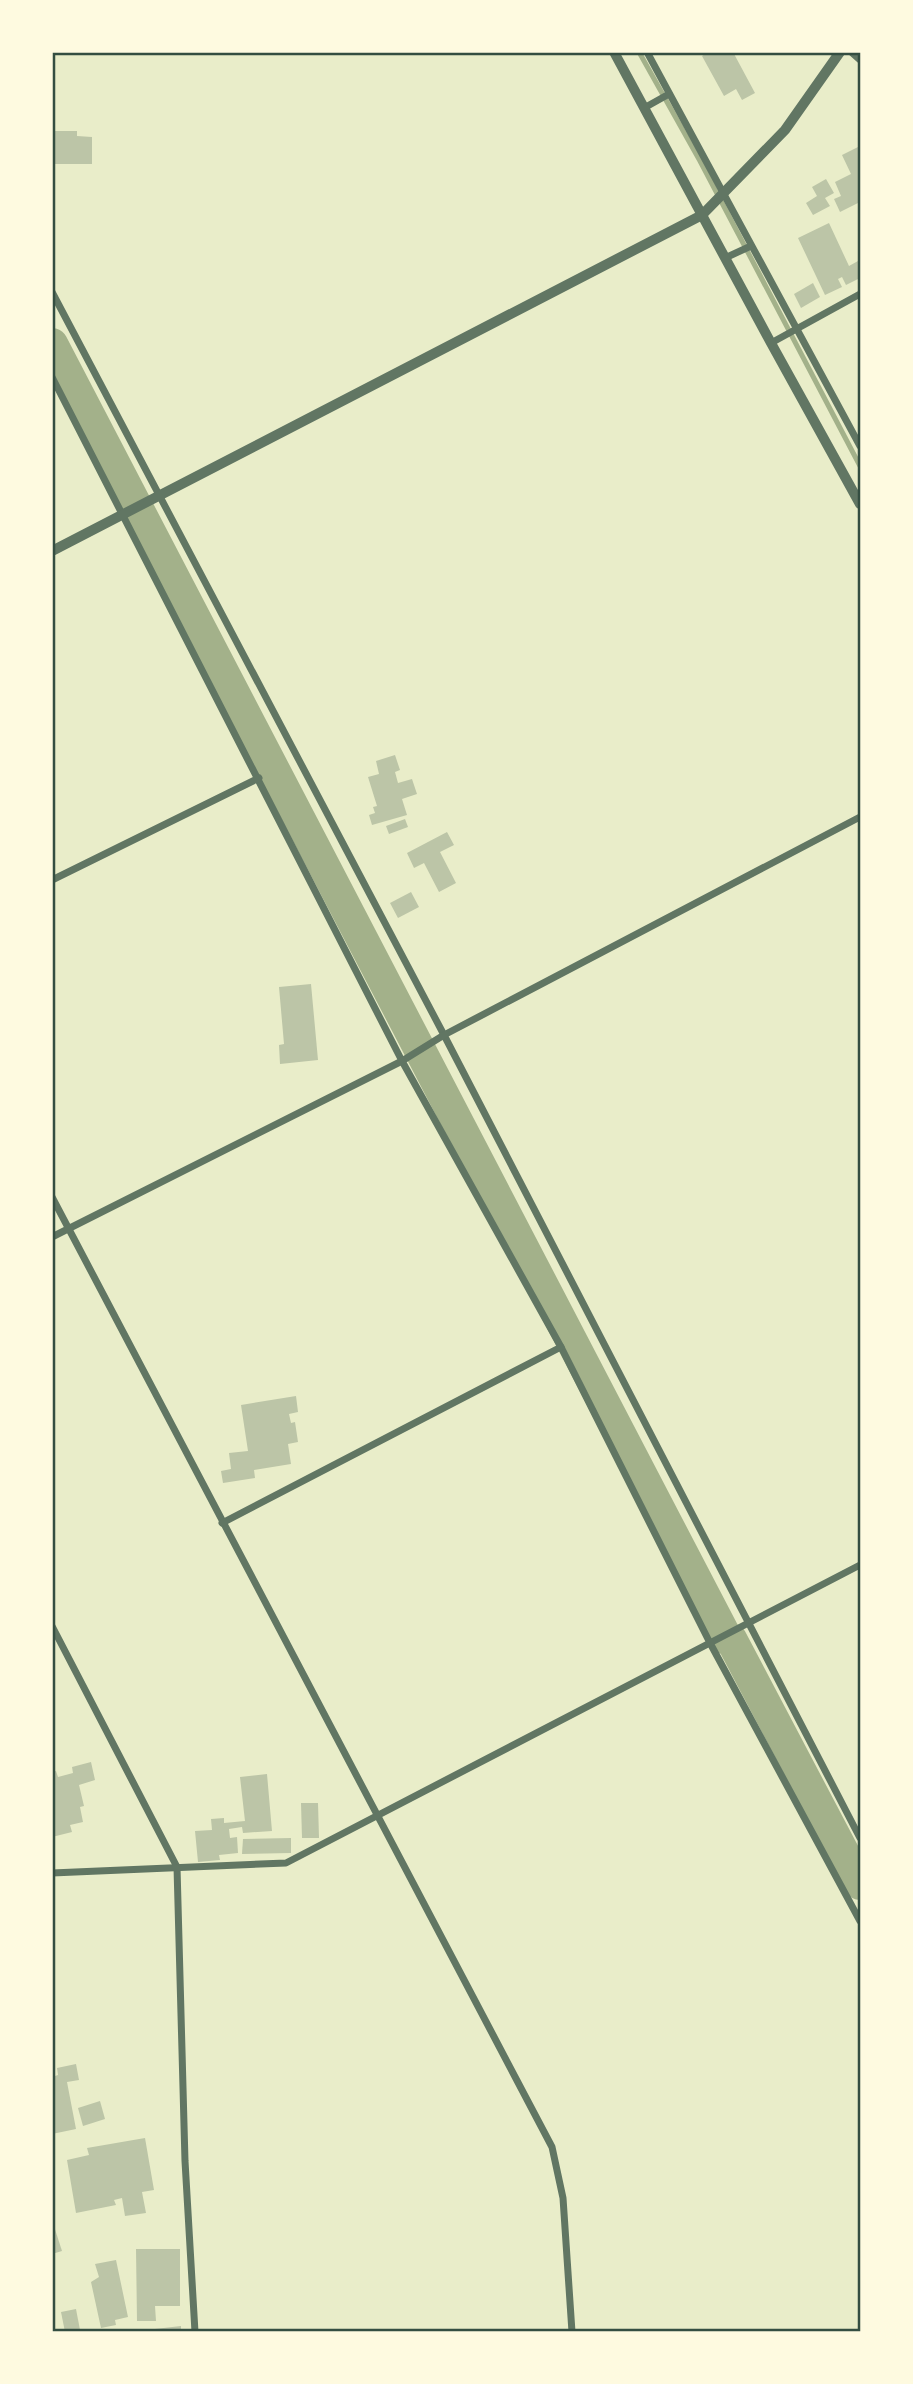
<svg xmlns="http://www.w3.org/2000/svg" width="913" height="2384" viewBox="0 0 913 2384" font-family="'Space Grotesk',sans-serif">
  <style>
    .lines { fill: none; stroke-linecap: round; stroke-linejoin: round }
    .stream { stroke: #a3b18a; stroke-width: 5 }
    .river { stroke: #a3b18a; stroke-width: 32 }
    .building { fill: #bcc5a7 }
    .minor { stroke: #617663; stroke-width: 7 }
    .tertiary { stroke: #617663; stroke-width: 10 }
    .neatline { fill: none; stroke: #344e41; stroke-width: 2.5 }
  </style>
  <rect width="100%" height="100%" fill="#e9edc9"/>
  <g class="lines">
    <polyline class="stream" points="639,52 700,161 860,466"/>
    <polyline class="river" points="52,344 727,1639 731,1639 860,1884"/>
  </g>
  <g class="building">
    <polygon points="708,52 733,52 755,93 742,100 736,89 724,96 702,56"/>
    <polygon points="52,131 77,131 77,136 92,137 92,164 52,164"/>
    <polygon points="860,146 860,202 840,212 834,199 841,196 835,182 851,174 842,155"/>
    <polygon points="826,179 834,193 825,198 830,206 813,215 806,203 817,196 812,187"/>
    <polygon points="829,223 849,266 858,261 860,278 846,285 842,277 838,279 842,287 825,295 798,238"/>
    <polygon points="813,283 820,297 801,308 794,294"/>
    <polygon points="395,755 400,770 395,772 398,783 412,779 417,794 402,799 407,815 372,825 369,815 375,813 373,807 377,806 368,777 379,774 376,761"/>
    <polygon points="405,819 408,827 389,834 386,826"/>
    <polygon points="447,832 454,845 440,852 456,883 439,892 424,863 414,868 407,853"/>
    <polygon points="411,892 419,907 398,918 390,903"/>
    <polygon points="311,984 318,1060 280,1064 279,1045 284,1044 279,987"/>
    <polygon points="296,1396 298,1412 289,1414 291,1423 295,1422 298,1442 288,1444 291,1464 254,1470 255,1478 223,1483 221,1471 231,1469 229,1453 248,1451 241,1405"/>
    <polygon points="91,1762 95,1780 79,1785 84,1806 80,1807 83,1822 70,1825 72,1832 52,1837 52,1772 56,1771 58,1777 73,1773 72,1767"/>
    <polygon points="267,1774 272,1831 243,1833 242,1827 229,1829 230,1838 237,1837 238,1853 219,1855 220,1860 198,1862 195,1831 212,1830 211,1819 224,1818 224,1823 245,1821 240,1777"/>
    <polygon points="301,1803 318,1803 319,1838 302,1838"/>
    <polygon points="291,1838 291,1853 242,1854 243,1839"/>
    <polygon points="76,2064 79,2080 67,2082 76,2129 52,2134 52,2077 58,2075 57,2068"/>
    <polygon points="100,2101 105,2119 83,2126 78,2108"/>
    <polygon points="145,2138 154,2190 142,2192 146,2213 125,2216 122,2198 114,2200 116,2205 76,2213 67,2160 89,2155 87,2148"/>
    <polygon points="52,2220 62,2251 52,2254"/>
    <polygon points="136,2249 180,2249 180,2306 155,2306 156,2321 137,2321"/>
    <polygon points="116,2260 128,2317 115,2320 116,2325 101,2328 91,2282 99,2277 95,2264"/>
    <polygon points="76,2309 80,2330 65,2332 61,2312"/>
    <polygon points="181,2326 181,2332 146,2332 146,2330"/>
  </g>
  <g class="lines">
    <g class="minor">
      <polyline points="647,52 860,446"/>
      <polyline points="851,52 860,60"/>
      <polyline points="644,108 669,94"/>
      <polyline points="725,258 751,246"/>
      <polyline points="52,292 444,1035 860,1838"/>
      <polyline points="771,343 860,294"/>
      <polyline points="52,377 402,1061 561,1347 710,1643 860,1921"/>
      <polyline points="52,880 259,778"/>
      <polyline points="52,1197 552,2147 563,2198 572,2332"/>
      <polyline points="52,1237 402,1061 444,1035 860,817"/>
      <polyline points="222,1523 561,1347"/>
      <polyline points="52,1626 177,1867 185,2161 195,2332"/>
      <polyline points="52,1873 286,1863 860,1565"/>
    </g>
    <g class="tertiary">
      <polyline points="614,52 771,343 860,504"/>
      <polyline points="52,551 702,215 785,130 840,52"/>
    </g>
  </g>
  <rect width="913" height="2384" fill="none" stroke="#fefae0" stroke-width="108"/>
  <rect x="54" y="54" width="805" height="2276" class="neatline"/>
</svg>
